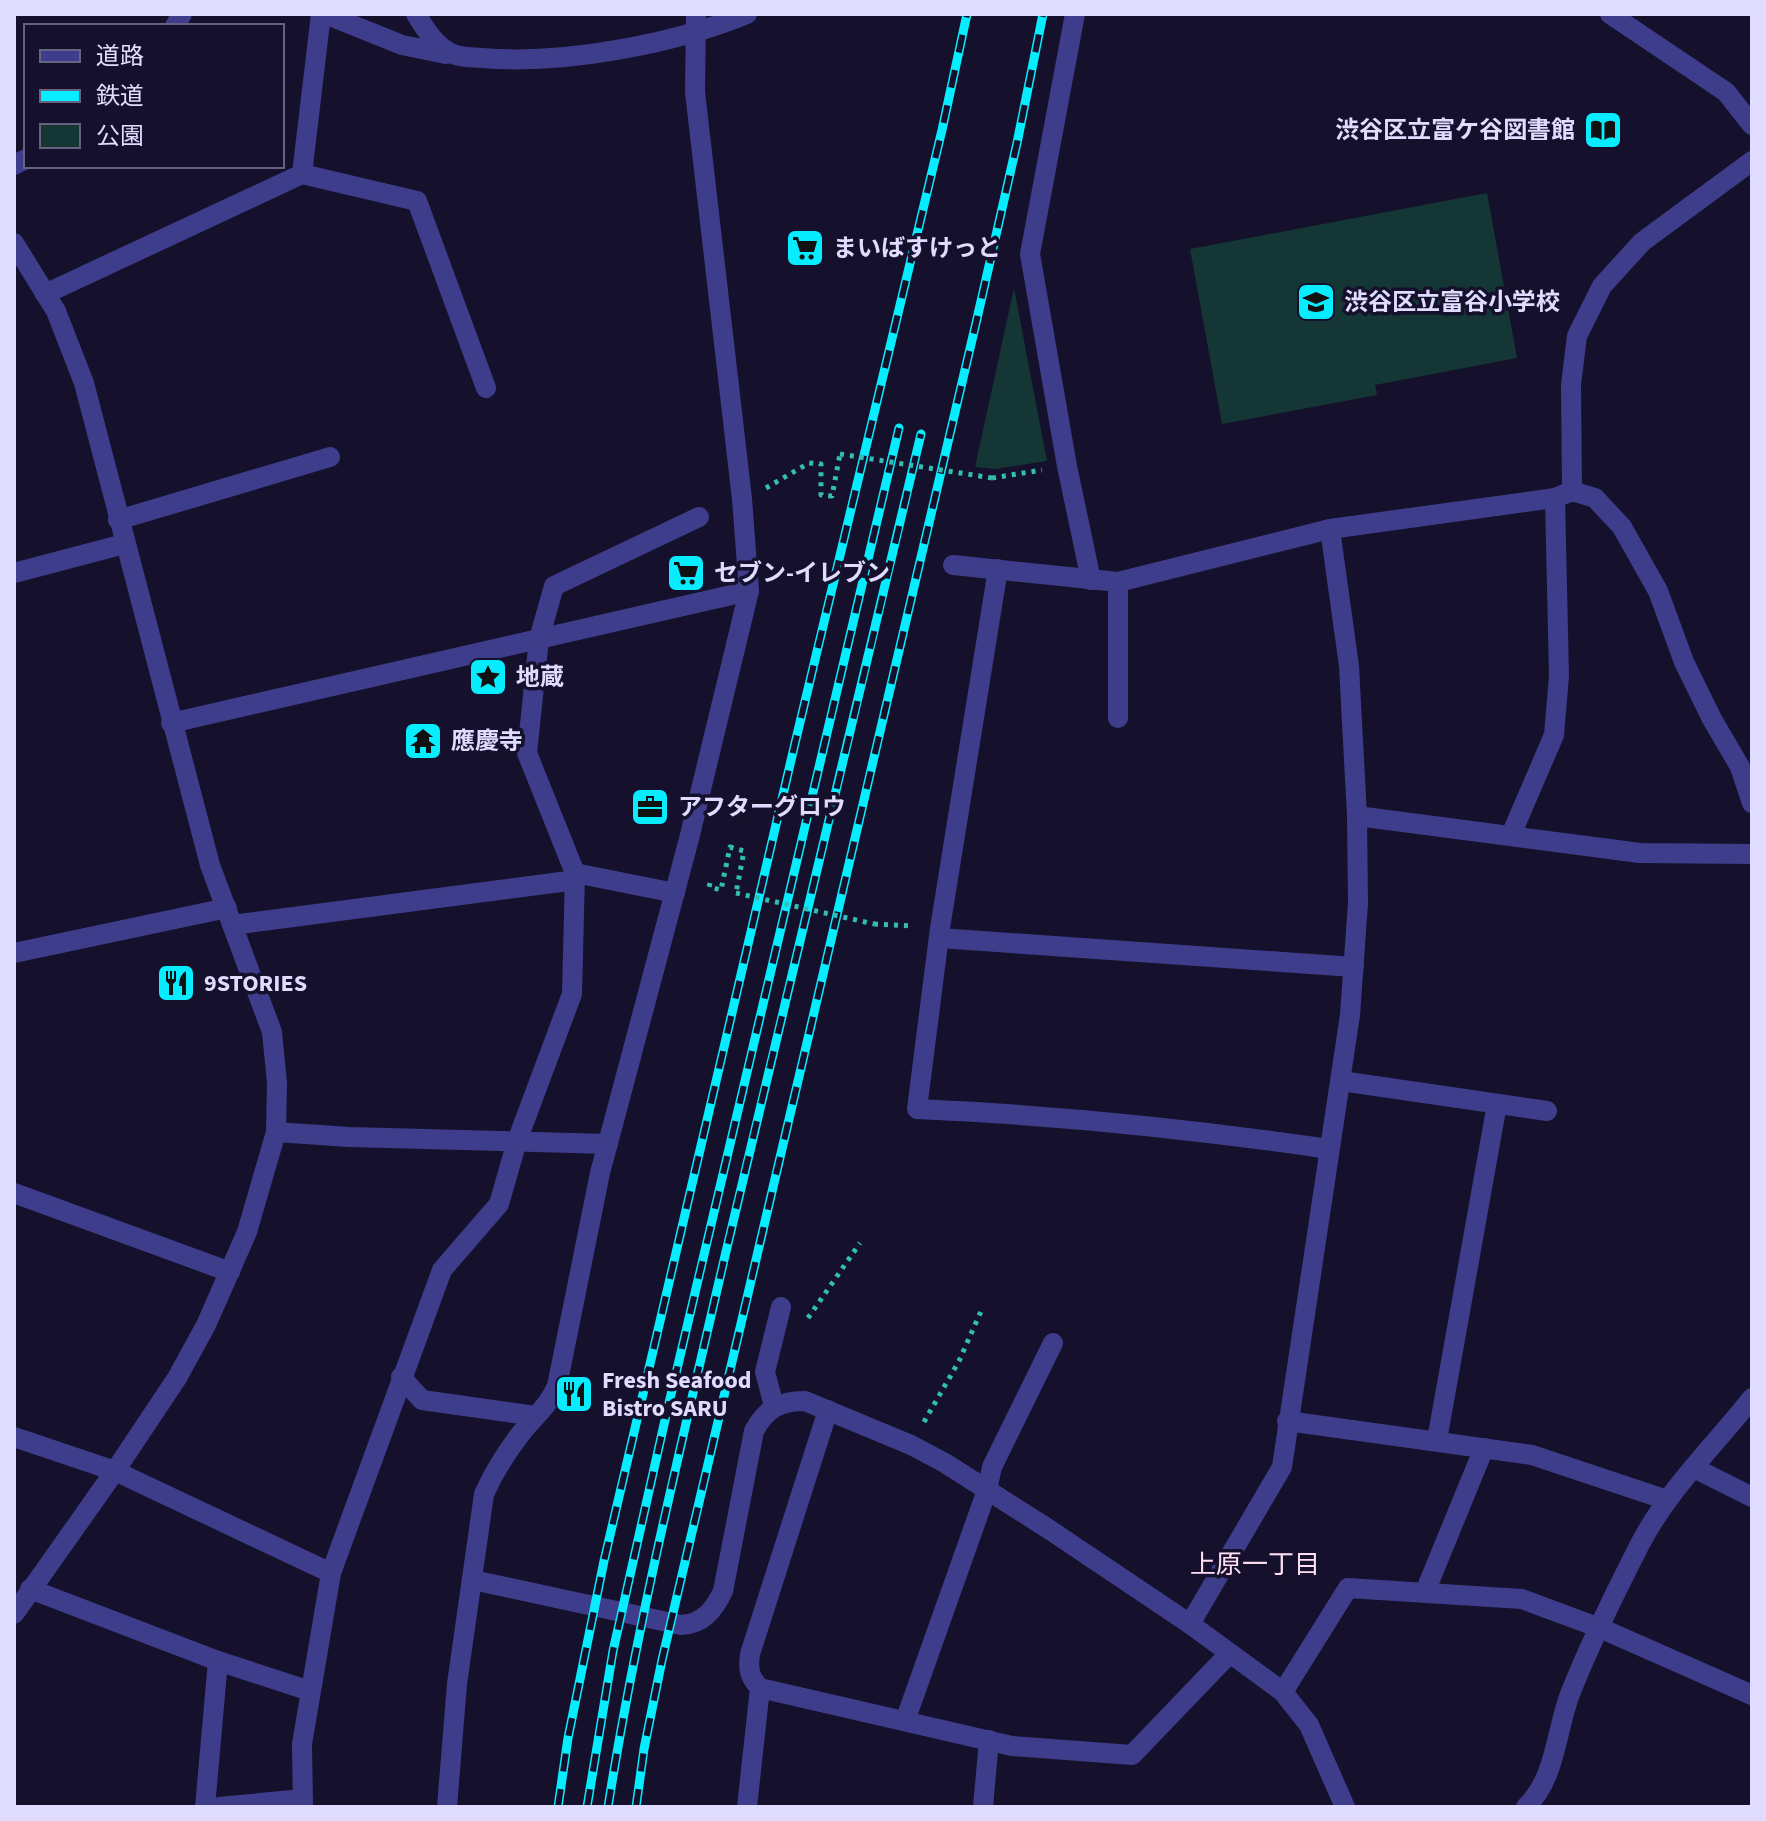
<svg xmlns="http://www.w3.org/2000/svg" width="1766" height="1821" viewBox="0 0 1766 1821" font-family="'Source Sans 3','Noto Sans JP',sans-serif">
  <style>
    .green { fill: #143634 }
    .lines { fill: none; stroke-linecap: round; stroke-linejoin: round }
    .path { stroke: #31bfb3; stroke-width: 5; stroke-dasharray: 4 6; stroke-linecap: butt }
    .minor { stroke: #3e3d8b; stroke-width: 20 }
    .rail-casing { stroke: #08ecff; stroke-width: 9 }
    .rail { stroke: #15112c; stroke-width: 6; stroke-dasharray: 18; stroke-linecap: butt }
    .path-bridge { stroke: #31bfb3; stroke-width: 5; stroke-dasharray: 4 6; stroke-linecap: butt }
    .labels { text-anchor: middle; stroke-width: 7; stroke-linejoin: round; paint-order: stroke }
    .poi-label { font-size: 24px; font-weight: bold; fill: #e0dcff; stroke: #15112c; text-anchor: start }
    .neighbourhood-label { font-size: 26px; fill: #ffdef4; stroke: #15112c }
  </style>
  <rect width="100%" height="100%" fill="#15112c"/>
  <g class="green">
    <polygon points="1487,193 1517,358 1375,385 1377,395 1222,424 1190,249"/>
    <polygon points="1014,288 1047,461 995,469 975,467"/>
  </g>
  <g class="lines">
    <g class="path">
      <polyline points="992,478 1042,470"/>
      <polyline points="766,488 809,463 821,464 821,495 832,496 840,454"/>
      <polyline points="710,883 709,887 721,890 730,847 744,851 736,893"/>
      <polyline points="874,924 911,926"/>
      <polyline points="808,1318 860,1243"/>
      <polyline points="924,1422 959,1361 982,1309"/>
    </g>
    <g class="minor">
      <polyline points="325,14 402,45 446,54"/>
      <path d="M416,14c10,16 19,32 37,40 8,4 21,3 30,4 79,7 191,-14 264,-44"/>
      <polyline points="1075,14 1030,254 1067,466 1091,580"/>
      <polyline points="1610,14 1726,92 1752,125"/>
      <polyline points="175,26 182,14"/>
      <polyline points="14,165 26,159"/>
      <polyline points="302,174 321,14"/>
      <polyline points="14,243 56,311 84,383 210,865 272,1032 277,1083 276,1132 247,1232 206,1325 177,1378 115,1471 14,1614"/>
      <polyline points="45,294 302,174 417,201 486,388"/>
      <polyline points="1572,491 1571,385 1577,336 1602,286 1642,242 1752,161"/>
      <polyline points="118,520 330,457"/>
      <polyline points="953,565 1118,582 1330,529 1555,498 1572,491 1595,498 1622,527 1658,591 1684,662 1712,719 1740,767 1752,803"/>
      <path d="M998,569l-58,359 -23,181c138,6 275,20 412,40"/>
      <polyline points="14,573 124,544"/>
      <polyline points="1118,582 1118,718"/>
      <polyline points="171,723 749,591"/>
      <polyline points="1357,816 1640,853 1752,854"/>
      <polyline points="1511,835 1554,735 1559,676 1555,498"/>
      <polyline points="575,873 675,893"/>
      <polyline points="232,925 576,880"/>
      <polyline points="939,938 1354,967"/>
      <polyline points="14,953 227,908"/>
      <polyline points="1341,1081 1547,1111"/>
      <polyline points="276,1132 349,1137 608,1144"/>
      <polyline points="14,1193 230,1272"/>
      <polyline points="401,1377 422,1400 535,1416"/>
      <polyline points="774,1406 765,1372 781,1307"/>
      <polyline points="1287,1421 1532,1455 1667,1500"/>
      <polyline points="14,1437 115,1471 331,1573"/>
      <polyline points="1437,1440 1497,1104"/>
      <polyline points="1694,1468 1752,1497"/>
      <path d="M473,1580l208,45c22,-1 33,-15 42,-34l31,-160c12,-22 25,-30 51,-30l106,44 34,18 102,65 143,96 93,68 26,33 36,82"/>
      <polyline points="30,1589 218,1661 310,1691"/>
      <polyline points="1425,1592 1484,1448"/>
      <polyline points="1190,1624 1282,1467 1350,1015 1358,903 1357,816 1349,666 1330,529"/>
      <polyline points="760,1688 1012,1746 1132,1755 1230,1653"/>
      <polyline points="1283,1692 1348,1588 1522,1599 1600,1628 1752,1695"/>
      <polyline points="905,1721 987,1490 992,1467 1053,1343"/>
      <polyline points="205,1807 218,1661"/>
      <polyline points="219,1807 303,1799"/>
      <polyline points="303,1807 302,1744 331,1573 442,1270 499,1204 517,1141 572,994 575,873 527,753 539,639 554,586 699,517"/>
      <path d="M447,1807l10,-123 27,-190c10,-22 23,-43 38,-62 13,-16 27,-27 35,-46l43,-213 89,-334 60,-248 -7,-92 -47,-407 1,-78"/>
      <path d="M747,1807l13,-119c-11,-11 -12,-19 -10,-34l78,-244"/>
      <polyline points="983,1807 989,1740"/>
      <path d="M1526,1807c30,-29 30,-76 44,-113 20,-51 45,-101 70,-150 28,-54 74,-98 112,-146"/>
    </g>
    <defs>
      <g id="rail">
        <polyline points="558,1807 568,1738 604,1561 796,739 942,130 967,14"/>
        <polyline points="587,1807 613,1651 665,1420 899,428"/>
        <path d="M608,1807c29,-184 74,-365 116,-547 65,-275 132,-550 197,-826"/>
        <polyline points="636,1807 644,1749 662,1660 976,323 1017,143 1043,14"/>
      </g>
    </defs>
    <use href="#rail" class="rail-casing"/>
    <use href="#rail" class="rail"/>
    <g class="path-bridge">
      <polyline points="840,454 992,478"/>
      <polyline points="736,893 874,924"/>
    </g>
  </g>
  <defs>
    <symbol id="library-square" viewBox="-11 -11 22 22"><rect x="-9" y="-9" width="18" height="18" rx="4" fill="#08ecff" stroke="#15112c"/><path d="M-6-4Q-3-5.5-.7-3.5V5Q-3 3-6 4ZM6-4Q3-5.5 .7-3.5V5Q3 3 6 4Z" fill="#111"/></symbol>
    <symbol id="supermarket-square" viewBox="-11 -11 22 22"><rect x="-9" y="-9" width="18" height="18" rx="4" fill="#08ecff" stroke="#15112c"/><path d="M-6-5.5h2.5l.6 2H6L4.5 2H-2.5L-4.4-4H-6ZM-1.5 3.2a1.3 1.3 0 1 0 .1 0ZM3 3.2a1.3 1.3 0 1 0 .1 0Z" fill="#111"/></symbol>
    <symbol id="school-square" viewBox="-11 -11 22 22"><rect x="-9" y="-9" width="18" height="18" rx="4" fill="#08ecff" stroke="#15112c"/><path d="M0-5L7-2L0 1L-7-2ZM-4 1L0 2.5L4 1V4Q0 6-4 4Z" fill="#111"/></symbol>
    <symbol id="sight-square" viewBox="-11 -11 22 22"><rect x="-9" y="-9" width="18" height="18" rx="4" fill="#08ecff" stroke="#15112c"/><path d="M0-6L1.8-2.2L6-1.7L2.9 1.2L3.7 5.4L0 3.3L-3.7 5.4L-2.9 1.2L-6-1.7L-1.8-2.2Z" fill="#111"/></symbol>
    <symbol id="temple-square" viewBox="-11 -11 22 22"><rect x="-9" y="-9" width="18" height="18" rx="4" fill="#08ecff" stroke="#15112c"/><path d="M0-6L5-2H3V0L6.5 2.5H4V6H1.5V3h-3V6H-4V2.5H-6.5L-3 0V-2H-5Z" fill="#111"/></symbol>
    <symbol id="office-square" viewBox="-11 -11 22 22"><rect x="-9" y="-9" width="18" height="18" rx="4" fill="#08ecff" stroke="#15112c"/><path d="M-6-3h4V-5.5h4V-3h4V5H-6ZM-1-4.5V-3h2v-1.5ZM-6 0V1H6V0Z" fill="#111"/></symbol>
    <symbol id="restaurant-square" viewBox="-11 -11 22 22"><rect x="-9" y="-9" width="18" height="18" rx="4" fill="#08ecff" stroke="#15112c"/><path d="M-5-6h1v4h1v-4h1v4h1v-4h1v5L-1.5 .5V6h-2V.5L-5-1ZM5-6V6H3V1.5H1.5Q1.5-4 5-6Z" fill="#111"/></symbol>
  </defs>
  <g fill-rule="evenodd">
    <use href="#library-square" x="1581" y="108" width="44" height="44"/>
    <use href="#supermarket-square" x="783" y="226" width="44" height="44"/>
    <use href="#school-square" x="1294" y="280" width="44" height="44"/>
    <use href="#supermarket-square" x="664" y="551" width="44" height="44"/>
    <use href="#sight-square" x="466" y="655" width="44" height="44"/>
    <use href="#temple-square" x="401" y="719" width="44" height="44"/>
    <use href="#office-square" x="628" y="785" width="44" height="44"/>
    <use href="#restaurant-square" x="154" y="961" width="44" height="44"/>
    <use href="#restaurant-square" x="552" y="1372" width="44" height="44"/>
  </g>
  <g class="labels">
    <g class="poi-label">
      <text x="1575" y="138" text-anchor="end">渋谷区立富ケ谷図書館</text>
      <text x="833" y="256">まいばすけっと</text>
      <text x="1344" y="310">渋谷区立富谷小学校</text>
      <text x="714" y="581">セブン-イレブン</text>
      <text x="516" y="685">地蔵</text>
      <text x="451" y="749">應慶寺</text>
      <text x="678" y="815">アフターグロウ</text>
      <text x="204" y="991">9STORIES</text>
      <text x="602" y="1388">Fresh Seafood<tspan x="602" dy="28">Bistro SARU</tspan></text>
    </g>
    <g class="neighbourhood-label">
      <text x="1255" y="1573">上原一丁目</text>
    </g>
  </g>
  <rect width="1766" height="1821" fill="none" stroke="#e0dcff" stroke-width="32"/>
  <rect x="24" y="24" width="260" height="144" fill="#15112c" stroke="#666280" stroke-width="2"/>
  <rect x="40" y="50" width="40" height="12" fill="#3e3d8b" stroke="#666280" stroke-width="2"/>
  <text x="96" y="64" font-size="24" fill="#e0dcff">道路</text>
  <rect x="40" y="90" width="40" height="12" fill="#08ecff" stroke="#666280" stroke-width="2"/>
  <text x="96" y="104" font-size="24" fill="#e0dcff">鉄道</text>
  <rect x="40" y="124" width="40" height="24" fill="#143634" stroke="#666280" stroke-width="2"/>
  <text x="96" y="144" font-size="24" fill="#e0dcff">公園</text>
</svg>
